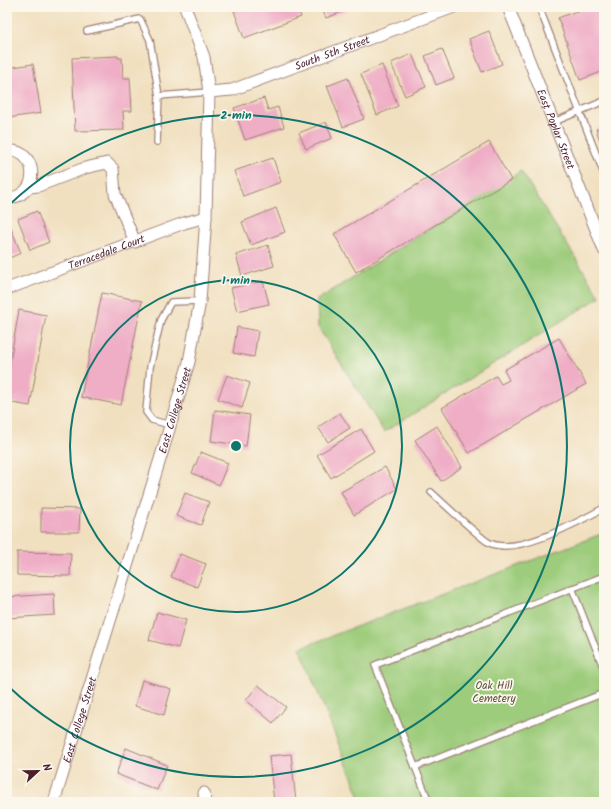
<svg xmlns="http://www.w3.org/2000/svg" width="611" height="809" viewBox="0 0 611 809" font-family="Kalam,sans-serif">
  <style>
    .green { fill: #9dcc7b; stroke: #747653 }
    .building { fill: #efadc6 }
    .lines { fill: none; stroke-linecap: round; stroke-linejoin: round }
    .lane-casing { stroke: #9e8076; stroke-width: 8 }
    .street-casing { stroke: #9e8076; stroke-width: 13 }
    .lane { stroke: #fff; stroke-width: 5.5 }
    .street { stroke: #fff; stroke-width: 11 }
    .ring { fill: none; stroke: #0f766e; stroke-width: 2 }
    .labels { text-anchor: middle; stroke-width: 3.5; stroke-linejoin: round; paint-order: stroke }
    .street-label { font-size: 11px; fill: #4a1f2b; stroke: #fbf7ec }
    .park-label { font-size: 11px; fill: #635343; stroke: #fbf7ec }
    .centre { fill: #0f766e; stroke: #fbf7ec; stroke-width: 2 }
    .ring-label { font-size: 12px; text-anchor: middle; font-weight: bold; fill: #0f766e; stroke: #fbf7ec; stroke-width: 3.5; stroke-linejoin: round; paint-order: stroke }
  </style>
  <rect width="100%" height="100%" fill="#fbf7ec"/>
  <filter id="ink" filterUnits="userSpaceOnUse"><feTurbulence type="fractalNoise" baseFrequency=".025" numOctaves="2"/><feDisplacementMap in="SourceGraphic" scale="8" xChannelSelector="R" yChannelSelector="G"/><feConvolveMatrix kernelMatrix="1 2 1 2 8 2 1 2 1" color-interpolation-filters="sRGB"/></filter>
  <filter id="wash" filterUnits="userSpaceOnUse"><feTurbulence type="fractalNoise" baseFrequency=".012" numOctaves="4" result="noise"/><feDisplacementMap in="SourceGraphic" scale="16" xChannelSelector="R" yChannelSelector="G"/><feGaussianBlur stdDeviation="0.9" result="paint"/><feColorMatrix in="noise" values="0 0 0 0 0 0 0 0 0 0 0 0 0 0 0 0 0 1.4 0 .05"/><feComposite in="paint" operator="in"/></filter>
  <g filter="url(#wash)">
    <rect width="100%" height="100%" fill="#f1e0c0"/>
    <g class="green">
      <polygon points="521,171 600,297 384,432 318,327 317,300"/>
      <polygon points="604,533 604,802 362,802 300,648"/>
    </g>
    <g id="blocks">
      <g class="building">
        <polygon points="246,7 298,7 301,17 244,38 234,11"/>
        <polygon points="321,7 346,7 347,10 326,18"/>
        <polygon points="588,7 602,7 604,12 604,71 580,80 558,18"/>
        <polygon points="489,31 502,64 482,72 469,39"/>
        <polygon points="442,49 454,78 436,85 425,56"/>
        <polygon points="412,54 426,87 405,96 391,63"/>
        <polygon points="118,56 118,58 122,58 123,78 130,78 132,111 123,111 124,130 75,131 72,58"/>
        <polygon points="33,64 41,113 8,118 7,110 7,68"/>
        <polygon points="382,65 398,106 377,115 361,74"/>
        <polygon points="348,78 364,119 343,127 327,86"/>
        <polygon points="264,98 268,110 278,107 284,127 245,140 234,108"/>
        <polygon points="326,122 332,138 306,149 299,133"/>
        <polygon points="604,127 604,152 596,129"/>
        <polygon points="489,142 511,180 356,272 334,234"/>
        <polygon points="273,158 281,182 243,196 234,171"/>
        <polygon points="276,208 285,232 251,245 242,222"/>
        <polygon points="37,211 49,242 30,250 18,219"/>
        <polygon points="8,221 21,253 7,259 7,222"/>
        <polygon points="268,245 274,266 242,276 236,255"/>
        <polygon points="263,281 269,304 237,311 231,288"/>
        <polygon points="102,293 142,301 121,405 81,397"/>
        <polygon points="19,310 46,315 30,406 7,402 7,379"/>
        <polygon points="237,327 258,331 254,357 233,353"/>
        <polygon points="559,338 586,384 469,453 442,408 496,376 501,384 509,380 504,370"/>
        <polygon points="227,375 250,383 242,408 218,399"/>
        <polygon points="215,410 250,415 246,446 211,441"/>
        <polygon points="340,413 350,428 328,442 318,427"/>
        <polygon points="437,426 462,467 441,481 415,440"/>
        <polygon points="361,429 374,451 331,478 317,455"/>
        <polygon points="201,452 228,463 219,485 192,473"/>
        <polygon points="385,467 397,489 354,515 341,492"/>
        <polygon points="185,493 209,502 201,525 176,516"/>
        <polygon points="41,508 80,509 79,532 41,532"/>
        <polygon points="17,552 71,553 70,576 17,575"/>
        <polygon points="180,554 206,564 197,587 171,577"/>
        <polygon points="54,594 55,615 7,618 7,597"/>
        <polygon points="157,612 186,620 178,648 149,640"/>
        <polygon points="7,654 8,654 12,691 7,692"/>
        <polygon points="142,680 171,689 164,715 135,706"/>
        <polygon points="258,685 286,707 273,723 246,700"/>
        <polygon points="126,748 167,765 157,790 116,774"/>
        <polygon points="291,754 296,802 274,802 269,756"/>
      </g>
    </g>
  </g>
  <g filter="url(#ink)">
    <use href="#blocks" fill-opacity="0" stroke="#9e8076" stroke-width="1"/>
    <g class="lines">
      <defs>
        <g id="lane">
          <polyline points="539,7 604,174"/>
          <polyline points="87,31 140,19 150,40 159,96 209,92"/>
          <polyline points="554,122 604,101"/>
          <polyline points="157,142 159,96"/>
          <polyline points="170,425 152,420 146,412 150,367 161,320 171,302 200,301"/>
          <path d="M431,492c14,13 28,26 43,39 4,3 9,8 14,11 26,16 92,-21 116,-34"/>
          <polyline points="572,588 604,669"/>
          <polyline points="415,767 604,693"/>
          <polyline points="429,802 375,665 604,576"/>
        </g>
        <g id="street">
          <path id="s1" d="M508,7l96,243"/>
          <path id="s2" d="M209,92l23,-2 222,-83"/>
          <path d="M7,151c32,-3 34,47 0,47"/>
          <polyline points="29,187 38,186 85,168 107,163 113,169 115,194 135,242"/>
          <path id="s3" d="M7,289l177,-66 22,-6"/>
          <polyline points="204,793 205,802"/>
          <path id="s4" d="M54,802l108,-349 27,-91 11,-61 6,-84 3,-125 -5,-35 -19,-50"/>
        </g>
      </defs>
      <use href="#lane" class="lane-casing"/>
      <use href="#street" class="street-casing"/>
      <use href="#lane" class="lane"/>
      <use href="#street" class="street"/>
    </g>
  </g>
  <g class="ring">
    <circle cx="236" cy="446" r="166"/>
    <path d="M8 206A331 331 0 1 1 8 686"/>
  </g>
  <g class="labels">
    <g class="street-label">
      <text dy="4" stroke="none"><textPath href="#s2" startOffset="130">South 5th Street</textPath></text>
      <text dy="4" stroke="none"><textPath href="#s1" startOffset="131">East Poplar Street</textPath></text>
      <text dy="4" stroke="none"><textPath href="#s3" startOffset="106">Terracedale Court</textPath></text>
      <text dy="4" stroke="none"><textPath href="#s4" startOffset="410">East College Street</textPath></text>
      <text dy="4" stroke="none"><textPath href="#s4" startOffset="86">East College Street</textPath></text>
    </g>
    <g class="park-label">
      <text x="494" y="689">Oak Hill<tspan x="494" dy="13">Cemetery</tspan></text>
    </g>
  </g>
  <circle cx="236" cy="446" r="6" class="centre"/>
  <g class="ring-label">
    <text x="236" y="119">2 min</text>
    <text x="236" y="284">1 min</text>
  </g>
  <rect width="611" height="809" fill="none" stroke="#fbf7ec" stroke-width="24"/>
  <g transform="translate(38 771) rotate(68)" stroke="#fbf7ec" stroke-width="3" paint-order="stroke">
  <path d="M0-3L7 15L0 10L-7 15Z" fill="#4a1f2b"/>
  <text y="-6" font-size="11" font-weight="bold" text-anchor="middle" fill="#4a1f2b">N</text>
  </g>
</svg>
